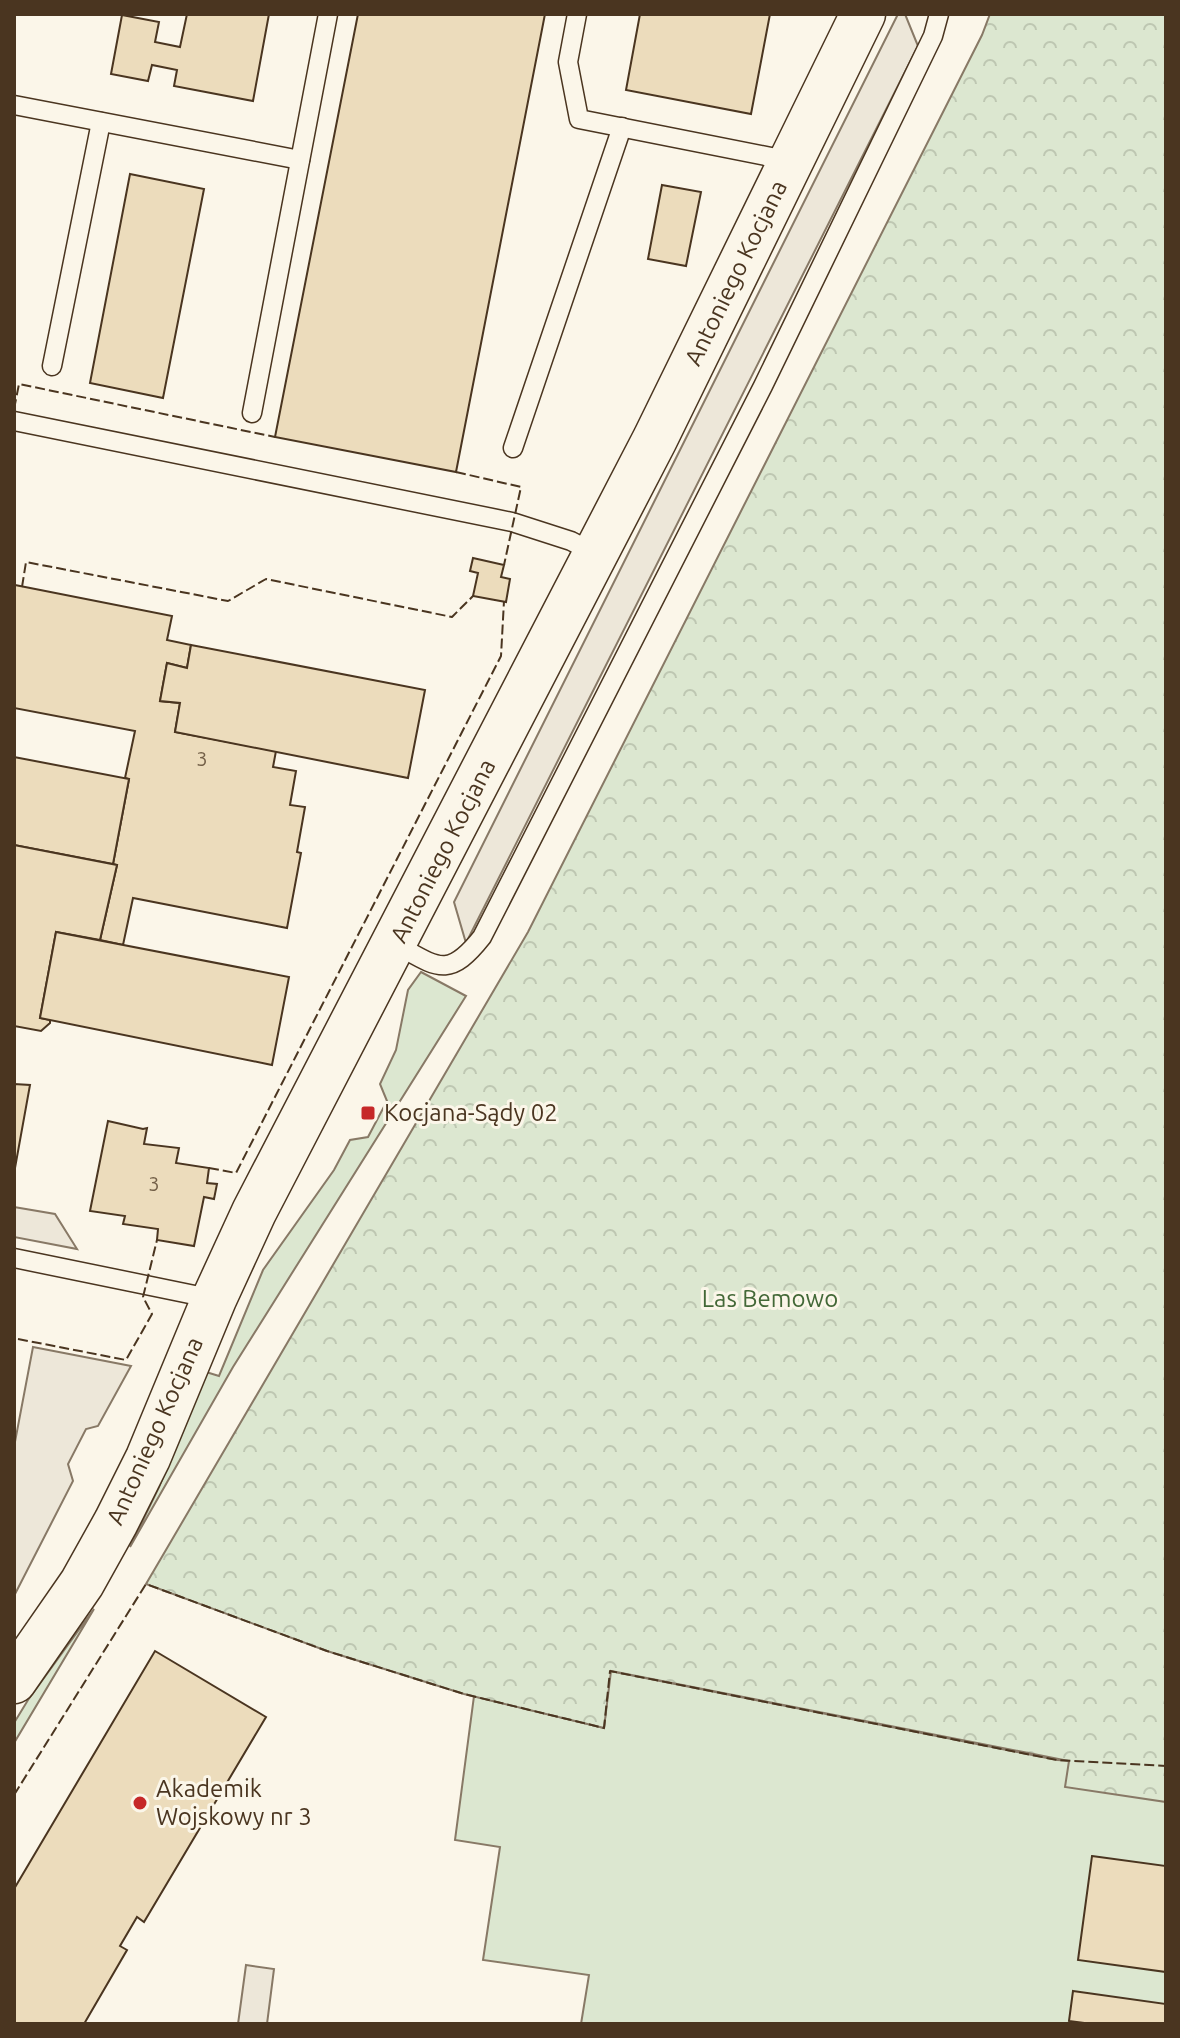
<svg xmlns="http://www.w3.org/2000/svg" width="1180" height="2038" viewBox="0 0 1180 2038" font-family="Ubuntu,sans-serif">
  <style>
    .green { fill: #dce7d0; stroke: #887966; stroke-width: 2 }
    .forest { fill: url(#forest-crowns); stroke: #887966; stroke-width: 2 }
    .parking { fill: #ede7d9; stroke: #887966; stroke-width: 2 }
    .building { fill: #ecdcbc; stroke: #4a3520; stroke-width: 2 }
    .lines { fill: none; stroke-linecap: round; stroke-linejoin: round }
    .service-casing { stroke: #4a3520; stroke-width: 21 }
    .tertiary-casing { stroke: #4a3520; stroke-width: 47 }
    .service { stroke: #fbf6e9; stroke-width: 18 }
    .tertiary { stroke: #fbf6e9; stroke-width: 44 }
    .fence { stroke: #4a3520; stroke-width: 2; stroke-dasharray: 10 4; stroke-linecap: butt }
    .poi-dot { fill: #c62828; stroke: #fbf6e9; stroke-width: 3 }
    .labels { text-anchor: middle; stroke-width: 6; stroke-linejoin: round; paint-order: stroke }
    .number-label { font-size: 20px; fill: #725f47 }
    .street-label { font-size: 24px; fill: #4a3520; stroke: #fbf6e9 }
    .poi-label { font-size: 24px; fill: #4a3520; stroke: #fbf6e9; text-anchor: start }
    .park-label { font-size: 24px; fill: #436837; stroke: #fbf6e9 }
  </style>
  <defs>
    <pattern id="forest-crowns" width="20" height="18" patternUnits="userSpaceOnUse" patternTransform="scale(2)"><rect width="20" height="18" fill="#dce7d0"/><path d="M2 6a3 3 0 1 1 6 0M12 15a3 3 0 1 1 6 0" fill="none" stroke="#bec7b2"/></pattern>
  </defs>
  <rect width="100%" height="100%" fill="#fbf6e9"/>
  <g class="green">
    <polygon points="421,972 466,996 233,1367 130,1547 159,1487 206,1372 219,1376 263,1270 334,1170 350,1140 368,1137 387,1101 380,1084 396,1050 408,990"/>
    <polygon points="94,1609 14,1743 14,1723 28,1700"/>
    <polygon points="610,1671 1057,1760 1166,1766 1166,2024 581,2024 589,1975 483,1960 500,1847 455,1840 474,1696 604,1728"/>
  </g>
  <polygon class="forest" points="990,14 1166,14 1166,1802 1065,1787 1069,1761 611,1671 604,1728 464,1694 327,1651 146,1584 528,932 982,35"/>
  <g class="parking">
    <polygon points="898,14 905,14 918,46 466,943 454,902"/>
    <polygon points="14,1207 55,1214 77,1249 14,1237"/>
    <polygon points="33,1347 131,1366 98,1426 86,1429 68,1464 73,1481 14,1596 14,1447"/>
    <polygon points="246,1965 274,1969 267,2024 238,2024"/>
  </g>
  <g class="building">
    <polygon points="187,14 269,14 253,101 174,86 177,70 152,65 148,81 111,74 122,15 159,22 155,42 180,47"/>
    <polygon points="358,14 545,14 456,472 275,437"/>
    <polygon points="640,14 770,14 751,114 626,90"/>
    <polygon points="130,174 204,189 163,398 90,383"/>
    <polygon points="662,185 701,192 686,266 648,259"/>
    <polygon points="473,558 504,565 501,577 510,579 506,602 473,596 478,573 470,571"/>
    <polygon points="15,585 172,616 167,640 191,645 187,668 167,663 160,701 180,703 175,732 276,751 273,767 296,771 290,805 305,807 297,852 301,853 287,928 133,898 123,945 100,940 117,865 113,864 129,779 125,778 135,731 14,708"/>
    <polygon points="191,645 425,690 408,778 175,732 180,703 160,701 167,663 187,668"/>
    <polygon points="14,757 129,779 113,864 14,845"/>
    <polygon points="14,845 117,865 100,940 56,932 40,1018 50,1020 50,1023 41,1031 14,1026"/>
    <polygon points="56,932 289,977 272,1065 40,1018"/>
    <polygon points="14,1084 30,1085 15,1168 14,1168"/>
    <polygon points="108,1121 143,1129 147,1128 144,1144 179,1148 176,1163 209,1168 207,1183 217,1184 214,1199 204,1197 194,1246 157,1240 158,1229 123,1224 125,1216 90,1211"/>
    <polygon points="155,1651 266,1717 144,1922 137,1917 120,1946 127,1950 84,2024 14,2024 14,1889"/>
    <polygon points="1092,1856 1166,1866 1166,1972 1078,1960"/>
    <polygon points="1073,1991 1166,2004 1166,2024 1092,2024 1069,2021"/>
  </g>
  <g class="lines">
    <defs>
      <g id="service">
        <polyline points="577,14 568,62 579,119 791,161"/>
        <polyline points="14,105 300,160"/>
        <polyline points="52,366 101,122"/>
        <polyline points="252,413 328,14"/>
        <polyline points="14,421 512,522 571,541 596,554"/>
        <polyline points="513,448 622,127"/>
        <path d="M395,944c42,23 53,36 87,-7l281,-551 170,-350 6,-22"/>
        <polyline points="14,1258 214,1299"/>
      </g>
      <polyline id="tertiary" points="14,1681 82,1583 116,1522 148,1458 214,1299 254,1212 655,439 863,14"/>
    </defs>
    <use href="#service" class="service-casing"/>
    <use href="#tertiary" class="tertiary-casing"/>
    <use href="#service" class="service"/>
    <use href="#tertiary" class="tertiary"/>
    <g class="fence">
      <polyline points="14,409 19,384 275,437"/>
      <polyline points="456,472 521,487 504,565"/>
      <polyline points="22,587 26,562 228,601 266,579 452,617 473,596"/>
      <polyline points="209,1168 236,1173 501,656 504,601"/>
      <polyline points="18,1339 126,1360 152,1314 143,1297 157,1240"/>
      <polyline points="14,1795 146,1584 327,1651 464,1694 604,1728 610,1671 1057,1760 1166,1766"/>
    </g>
  </g>
  <g class="poi-dot">
    <rect x="360" y="1105" width="16" height="16" rx="4"/>
    <circle cx="140" cy="1803" r="8"/>
  </g>
  <g class="labels">
    <g class="number-label">
      <text x="202" y="766">3</text>
      <text x="154" y="1191">3</text>
    </g>
    <g class="street-label">
      <text transform="translate(736 273) rotate(-64)" y="8">Antoniego Kocjana</text>
      <text transform="translate(443 851) rotate(-63)" y="8">Antoniego Kocjana</text>
      <text transform="translate(155 1431) rotate(-66)" y="8">Antoniego Kocjana</text>
    </g>
    <g class="poi-label">
      <text x="384" y="1121">Kocjana-Sądy 02</text>
      <text x="156" y="1797">Akademik<tspan x="156" dy="28">Wojskowy nr 3</tspan></text>
    </g>
    <g class="park-label">
      <text x="770" y="1307">Las Bemowo</text>
    </g>
  </g>
  <rect width="1180" height="2038" fill="none" stroke="#4a3520" stroke-width="32"/>
</svg>
